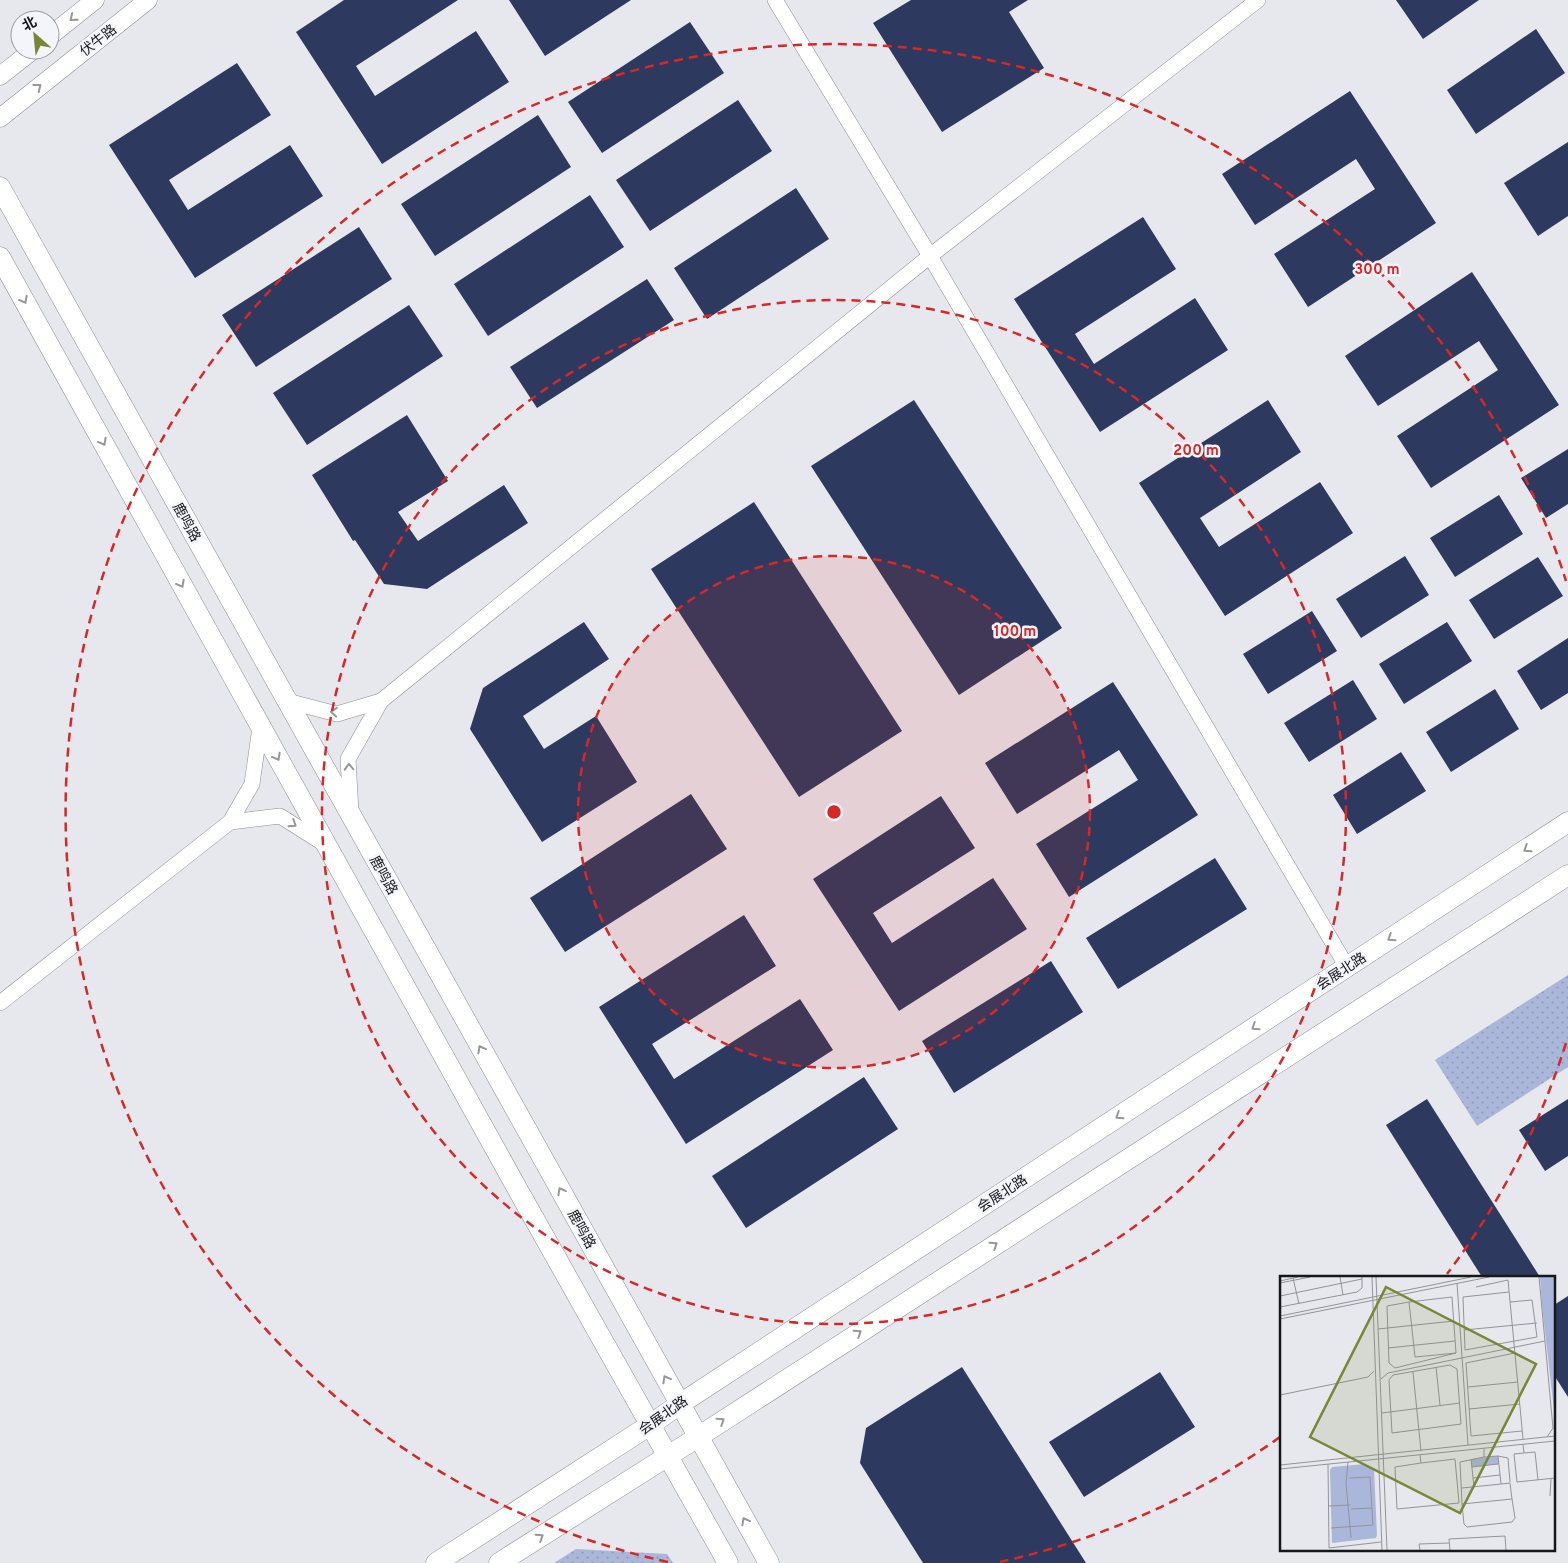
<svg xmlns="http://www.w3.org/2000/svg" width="1568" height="1563" viewBox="0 0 1568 1563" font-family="Overpass,'Noto Sans SC',sans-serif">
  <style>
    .grass { fill: url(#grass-dots) }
    .building { fill: #2d395e }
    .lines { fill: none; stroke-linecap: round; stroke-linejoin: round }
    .minor-casing { stroke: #8b8d92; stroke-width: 16 }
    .tertiary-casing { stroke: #8b8d92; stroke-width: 19 }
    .secondary-casing { stroke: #8b8d92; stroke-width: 21 }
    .minor { stroke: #fff; stroke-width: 15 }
    .tertiary { stroke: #fff; stroke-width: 18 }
    .secondary { stroke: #fff; stroke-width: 20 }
    .oneway { stroke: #969798 }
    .ring { fill: none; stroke: #d62828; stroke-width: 2.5; stroke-dasharray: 9 6 }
    .labels { text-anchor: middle; stroke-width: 5; stroke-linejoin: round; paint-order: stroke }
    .street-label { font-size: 14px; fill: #161719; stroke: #f3f5fb }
    .inset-road { fill: none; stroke: #939498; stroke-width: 1 }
    .view { fill: #768737; fill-opacity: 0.15; stroke: #768737; stroke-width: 2.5 }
    .inset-edge { fill: none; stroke: #161719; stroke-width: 2.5 }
    .centre { fill: #d62828; stroke: #f3f5fb; stroke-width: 2.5 }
    .ring-label { font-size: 15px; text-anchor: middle; font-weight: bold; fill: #d62828; stroke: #f3f5fb; stroke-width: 5; stroke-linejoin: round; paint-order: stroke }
  </style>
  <defs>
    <pattern id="grass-dots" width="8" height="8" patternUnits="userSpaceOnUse" patternTransform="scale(1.25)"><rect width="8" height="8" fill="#abb7da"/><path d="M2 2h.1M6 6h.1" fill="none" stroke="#929dba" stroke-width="1.8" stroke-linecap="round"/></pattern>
  </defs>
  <rect width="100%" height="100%" fill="#e6e8ed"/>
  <g class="grass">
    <polygon points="1568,975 1568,1067 1477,1126 1435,1060"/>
    <polygon points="576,1549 667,1554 673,1563 554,1563"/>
  </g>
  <g class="building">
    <polygon points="344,0 458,0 356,66 375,96 476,31 509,82 382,164 296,32"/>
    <polygon points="509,0 631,0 545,56"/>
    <polygon points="911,0 1028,0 1009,12 1044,68 942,132 873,23"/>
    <polygon points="1396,0 1479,0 1423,39"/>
    <polygon points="690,22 724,73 602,153 568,102"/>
    <polygon points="1536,29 1565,73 1476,134 1447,90"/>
    <polygon points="237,63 271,115 169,180 188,210 290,145 323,196 195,278 109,145"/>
    <polygon points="1350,91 1436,223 1308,307 1274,254 1375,189 1356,159 1255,225 1222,174"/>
    <polygon points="738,100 772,151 650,231 616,180"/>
    <polygon points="538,115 571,167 435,256 401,204"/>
    <polygon points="1568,142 1568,216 1538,236 1504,183"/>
    <polygon points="796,188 829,239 707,319 674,268"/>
    <polygon points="590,195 624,247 488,336 454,284"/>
    <polygon points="1143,217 1176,269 1075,334 1094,364 1195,298 1228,350 1100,432 1014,299"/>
    <polygon points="359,227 392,279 256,367 222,315"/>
    <polygon points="1472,272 1559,405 1431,488 1397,436 1498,370 1479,341 1378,406 1345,356"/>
    <polygon points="647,279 674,320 537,408 510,367"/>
    <polygon points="409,305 443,356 307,445 273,393"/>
    <polygon points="914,400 1062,628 959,695 811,466"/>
    <polygon points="1268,400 1301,452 1200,518 1219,547 1320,482 1353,533 1225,616 1139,483"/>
    <polygon points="407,415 448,481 398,512 418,541 504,485 528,523 427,589 384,584 355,540 353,541 312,475"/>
    <polygon points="1568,449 1568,504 1546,518 1521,478"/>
    <polygon points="1499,495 1523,534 1455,577 1430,538"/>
    <polygon points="754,502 902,731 799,797 651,569"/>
    <polygon points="1405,556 1429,595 1361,638 1336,599"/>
    <polygon points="1538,557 1563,596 1494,639 1469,600"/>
    <polygon points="1312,611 1337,651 1268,694 1243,654"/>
    <polygon points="584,622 609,659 523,716 544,749 596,716 637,782 542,842 470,729 483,688"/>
    <polygon points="1447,622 1472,661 1404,704 1379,664"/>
    <polygon points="1568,638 1568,693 1541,710 1517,671"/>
    <polygon points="1353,680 1377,719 1309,762 1284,723"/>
    <polygon points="1113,682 1198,815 1069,897 1036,844 1138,780 1119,750 1017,814 985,763"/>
    <polygon points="1495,689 1519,729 1451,772 1426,732"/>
    <polygon points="1401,752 1426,791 1357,834 1333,795"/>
    <polygon points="691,794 727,849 565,952 530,898"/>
    <polygon points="941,796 975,848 873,913 892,943 993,878 1027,929 899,1011 813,879"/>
    <polygon points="1215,858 1247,909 1118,989 1086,938"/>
    <polygon points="744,915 776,966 652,1044 674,1079 800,999 833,1050 686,1144 599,1007"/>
    <polygon points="1051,961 1083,1012 954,1093 922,1041"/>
    <polygon points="864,1077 898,1129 746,1228 712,1176"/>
    <polygon points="1427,1099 1540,1277 1482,1277 1386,1125"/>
    <polygon points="1568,1099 1568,1156 1545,1171 1519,1130"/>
    <polygon points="1568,1296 1568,1397 1554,1375 1554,1305"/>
    <polygon points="962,1367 1086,1563 923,1563 860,1463 866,1428"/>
    <polygon points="1160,1372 1195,1427 1084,1497 1049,1442"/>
  </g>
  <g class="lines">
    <defs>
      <g id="minor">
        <polyline points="775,0 930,256 1347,967"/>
        <polyline points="287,701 337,714 381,701"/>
        <polyline points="351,812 348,759 381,701 930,256 1258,0"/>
        <polyline points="230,822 280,816 326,845"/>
        <polyline points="0,1003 230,822 252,784 260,727"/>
      </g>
      <g id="tertiary">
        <polyline points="50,36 95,0"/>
        <polyline points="0,76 33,50"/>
        <polyline points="0,118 148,0"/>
      </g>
      <g id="secondary">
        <polyline points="0,187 769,1563"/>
        <polyline points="0,257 518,1190 728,1563"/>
        <polyline points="436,1563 650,1425 680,1404 1568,822"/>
        <polyline points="499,1563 698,1437 1568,875"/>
      </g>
    </defs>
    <use href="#minor" class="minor-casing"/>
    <use href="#tertiary" class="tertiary-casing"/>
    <use href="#secondary" class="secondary-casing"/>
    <use href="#minor" class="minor"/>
    <use href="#tertiary" class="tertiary"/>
    <use href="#secondary" class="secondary"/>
  </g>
  <defs><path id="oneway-chevron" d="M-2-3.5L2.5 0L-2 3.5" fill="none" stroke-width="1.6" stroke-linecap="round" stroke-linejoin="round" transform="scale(1.25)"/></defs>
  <g class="oneway">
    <use href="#oneway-chevron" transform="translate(73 18) rotate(141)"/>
    <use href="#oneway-chevron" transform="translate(38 87) rotate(-38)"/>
    <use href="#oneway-chevron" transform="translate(24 300) rotate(61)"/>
    <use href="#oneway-chevron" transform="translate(103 442) rotate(61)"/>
    <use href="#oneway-chevron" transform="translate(181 584) rotate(61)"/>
    <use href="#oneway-chevron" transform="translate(334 712) rotate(-175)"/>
    <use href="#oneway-chevron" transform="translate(277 757) rotate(61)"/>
    <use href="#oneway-chevron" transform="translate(349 767) rotate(-92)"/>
    <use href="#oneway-chevron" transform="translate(293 824) rotate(33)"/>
    <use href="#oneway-chevron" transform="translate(1527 849) rotate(147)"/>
    <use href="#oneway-chevron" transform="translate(1391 938) rotate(147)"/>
    <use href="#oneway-chevron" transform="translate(1255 1027) rotate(147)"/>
    <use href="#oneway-chevron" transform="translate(481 1049) rotate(-119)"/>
    <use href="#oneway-chevron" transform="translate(1119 1116) rotate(147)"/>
    <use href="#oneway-chevron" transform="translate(561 1191) rotate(-119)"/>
    <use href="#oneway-chevron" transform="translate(994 1245) rotate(-33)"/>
    <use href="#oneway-chevron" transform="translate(858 1333) rotate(-33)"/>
    <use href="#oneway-chevron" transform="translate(666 1379) rotate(-119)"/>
    <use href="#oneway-chevron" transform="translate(721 1421) rotate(-33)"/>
    <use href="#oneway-chevron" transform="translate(745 1521) rotate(-119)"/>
    <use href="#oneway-chevron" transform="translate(540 1537) rotate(-33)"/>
  </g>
  <circle cx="834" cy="812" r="256" fill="#d62828" fill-opacity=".12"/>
  <g class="ring">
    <circle cx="834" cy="812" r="256"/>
    <circle cx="834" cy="812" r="512"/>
    <path d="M1566 1043A768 768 0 0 1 1447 1274M1280 1437A768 768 0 0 1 1000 1562M668 1562A768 768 0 1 1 1566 581"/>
  </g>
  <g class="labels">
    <g class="street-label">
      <text transform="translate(98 40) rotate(-38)" y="5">伏牛路</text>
      <text transform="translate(187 522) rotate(61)" y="5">鹿鸣路</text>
      <text transform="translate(384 875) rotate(61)" y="5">鹿鸣路</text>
      <text transform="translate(1341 971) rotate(-33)" y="5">会展北路</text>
      <text transform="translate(1002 1193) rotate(-33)" y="5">会展北路</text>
      <text transform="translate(582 1229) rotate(61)" y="5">鹿鸣路</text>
      <text transform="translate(663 1415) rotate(-35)" y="5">会展北路</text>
    </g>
  </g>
  <g transform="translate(1280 1276)">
    <rect width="275" height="275" fill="#e6e8ed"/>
    <path d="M260,1h15v142l-13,-113zM218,180l1,8 -27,3 -1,-8zM85,188l9,5 3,66 -1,3 -44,5 -2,-73 2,-3z" fill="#abb7da"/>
    <path class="inset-road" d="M60,1l3,18M92,1l10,273M96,1l11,273M259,1l14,151 -6,9M13,2l6,26M0,5l18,-4M0,7l30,-6M177,7l11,162M196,11l32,-7 15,159M229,16l-46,5 2,53 72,-13 -5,-37 -22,2M0,20l82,-17M172,21l4,56 -41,4 -6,-55zM129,26l-22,4 2,57 6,5 61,-15M0,31l77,-15 5,-4v-11M0,40l191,-39M0,43l209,-42M98,53l76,-8M184,54l73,-7M108,72l67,-7M235,77l-49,10 5,73 51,-5M170,89l7,4 4,55 -69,9 -3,-53 4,-5zM156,91l4,38M133,96l8,79M101,103l7,-6 157,-32M188,111l50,-5M0,119l88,-18 6,-6M189,133l51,-5M102,137l78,-10M243,168l1,9 -10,1 3,28 38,-4M204,173v8l-24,5 2,42 50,-5 -2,-16 -9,1 -3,-28 -14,1M244,177l11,-1 3,28M140,179l1,8 -26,4 2,42 62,-6 -4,-44 -34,4M218,180l10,2 2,24M191,183l3,28M68,186l-2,21 5,55M48,188l1,84 52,-6M0,189l275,-29M192,191l26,-3M0,193l275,-28M193,202l27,-3M182,212l39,-4M270,220l1,-17M182,228l2,20 3,3 45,-5 3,-4 -3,-19M49,230l21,-1M71,233l21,-1M51,252l42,-3 -3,-48 -21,1M140,274l-1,-6 30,-1M170,274l-1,-11 56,-3 1,14"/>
    <path class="view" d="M106,11l150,77 -76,149 -150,-76z"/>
    <rect width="275" height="275" class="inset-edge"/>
  </g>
  <circle cx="834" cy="812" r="8" class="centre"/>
  <g class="ring-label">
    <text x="1377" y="274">300 m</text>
    <text x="1196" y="455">200 m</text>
    <text x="1015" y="636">100 m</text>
  </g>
  <g transform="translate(35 35) rotate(333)"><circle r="24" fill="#f3f5fb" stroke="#9b9ca1"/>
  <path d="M0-4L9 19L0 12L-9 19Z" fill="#768737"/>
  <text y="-8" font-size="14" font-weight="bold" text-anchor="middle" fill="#161719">北</text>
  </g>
</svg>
